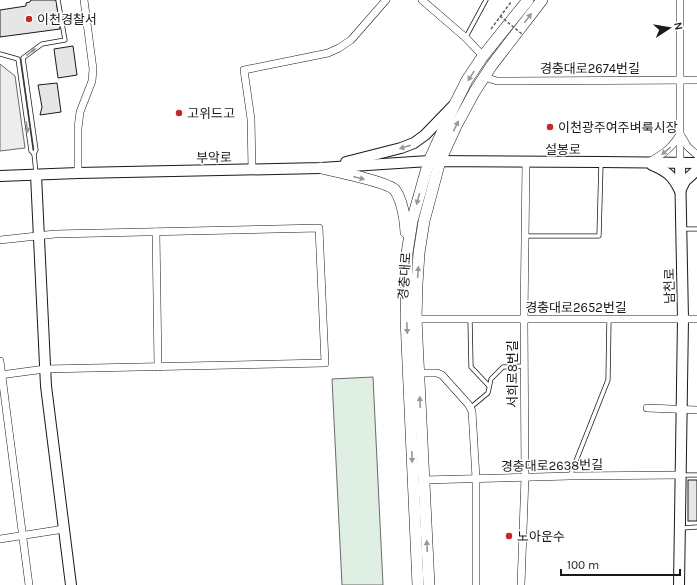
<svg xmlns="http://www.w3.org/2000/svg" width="697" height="585" viewBox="0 0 697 585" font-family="Karla,'Noto Sans KR',sans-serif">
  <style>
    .green { fill: #e0efe3; stroke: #6a6a6a }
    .parking { fill: #ededed; stroke: #6a6a6a }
    .building { fill: #e6e6e6; stroke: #1a1a1a }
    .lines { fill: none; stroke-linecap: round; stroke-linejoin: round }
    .lane-casing { stroke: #1a1a1a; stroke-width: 5 }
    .street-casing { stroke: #1a1a1a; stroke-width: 8 }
    .secondary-casing { stroke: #1a1a1a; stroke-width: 12 }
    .primary-casing { stroke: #1a1a1a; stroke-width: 12 }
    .path { stroke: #5f5f5f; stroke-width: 1.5; stroke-dasharray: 3 2; stroke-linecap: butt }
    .lane { stroke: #fff; stroke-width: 3.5 }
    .street { stroke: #fff; stroke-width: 7 }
    .secondary { stroke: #fff; stroke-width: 10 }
    .primary { stroke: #fff; stroke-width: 11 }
    .path-bridge { stroke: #5f5f5f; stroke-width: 1.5; stroke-dasharray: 3 2; stroke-linecap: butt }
    .oneway { fill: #989898 }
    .poi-dot { fill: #c62828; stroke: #fff; stroke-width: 1.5 }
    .labels { text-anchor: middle; stroke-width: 3; stroke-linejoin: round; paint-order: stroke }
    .poi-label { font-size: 13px; fill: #1a1a1a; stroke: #fff; text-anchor: start }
    .street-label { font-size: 13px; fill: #1a1a1a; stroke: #fff }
  </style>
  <rect width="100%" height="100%" fill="#fff"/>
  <polygon class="green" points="373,377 383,585 342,585 332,379"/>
  <polygon class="parking" points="0,64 15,76 25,148 0,151"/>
  <g class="building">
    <polygon points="31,0 56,0 60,29 0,37 0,10 26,6 26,3 30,2"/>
    <polygon points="73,46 77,75 58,78 54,49"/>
    <polygon points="57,83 61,112 40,115 42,107 38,85"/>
    <rect x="688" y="480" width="9" height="41"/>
  </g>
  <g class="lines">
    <defs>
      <g id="lane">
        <polyline points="466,37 486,0"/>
        <polyline points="0,54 18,59 31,151 34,154 36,150 23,58 42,44 65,40 58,0"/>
        <polyline points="34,154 36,173"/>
        <polyline points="682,229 697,229"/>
        <polyline points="525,236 599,236 601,163"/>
        <polyline points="470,319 471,367 489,386"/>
        <polyline points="470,408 488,393 491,379 503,367 524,366"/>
        <polyline points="682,475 697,475"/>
        <polyline points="570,476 608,380 609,319"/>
        <polyline points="682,528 697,527"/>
      </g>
      <g id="street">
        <polyline points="422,0 466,38 483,56"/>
        <polyline points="484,77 497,81 697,80"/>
        <path d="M649,162c14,-8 23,-14 31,-28l8,13 9,8"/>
        <polyline points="680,164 680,0"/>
        <polyline points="252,169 251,119 244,70 328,53 339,48 351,40 386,0"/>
        <polyline points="78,173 78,128 80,112 92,81 93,69 84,0"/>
        <polyline points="156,232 158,367"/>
        <polyline points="0,240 55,234 319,228 325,363 45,369 0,375"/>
        <polyline points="416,319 697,319"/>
        <polyline points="0,361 29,585"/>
        <polyline points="419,373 437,373 442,375 468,404 472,411 476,478 476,585"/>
        <polyline points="647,408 697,410"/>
        <polyline points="423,480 570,476 681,475"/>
        <polyline points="0,539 64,529"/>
        <polyline points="521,585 525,477 524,319 526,162"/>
      </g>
      <g id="secondary">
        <polyline points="346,162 401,148 414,143 425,135 454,105"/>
        <path d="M652,165c14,6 20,10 27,24"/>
        <polyline points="36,175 46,386 71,585"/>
        <polyline points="0,176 78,173 321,168 429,161 601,162 697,163"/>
        <polyline points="680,191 685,181 697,170"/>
        <polyline points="679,585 683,319 680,164"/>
      </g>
      <g id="primary">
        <path d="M321,168c13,3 67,14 74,22 8,12 10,28 11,42"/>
        <polyline points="418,585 406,319 407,253 412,221 429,161 455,104 467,80 483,56 528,0"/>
        <polyline points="429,585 416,319 417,284 419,253 424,221 440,161 456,126 475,91 492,65 542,0"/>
      </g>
    </defs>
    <use href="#lane" class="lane-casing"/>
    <use href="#street" class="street-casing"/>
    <use href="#secondary" class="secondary-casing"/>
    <use href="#primary" class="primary-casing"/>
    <polyline class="path" points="491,29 511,2"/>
    <use href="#lane" class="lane"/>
    <use href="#street" class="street"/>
    <use href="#secondary" class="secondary"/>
    <use href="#primary" class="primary"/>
    <polyline class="path-bridge" points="500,16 522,34"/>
  </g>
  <defs><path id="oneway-solid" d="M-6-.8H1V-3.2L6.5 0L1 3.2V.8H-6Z"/></defs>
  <g class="oneway">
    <use href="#oneway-solid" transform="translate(528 18) rotate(-53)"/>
    <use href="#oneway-solid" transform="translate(31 52) rotate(-37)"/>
    <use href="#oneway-solid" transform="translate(471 76) rotate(123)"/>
    <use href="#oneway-solid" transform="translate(456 126) rotate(-64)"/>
    <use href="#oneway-solid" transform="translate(27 127) rotate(82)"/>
    <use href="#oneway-solid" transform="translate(405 147) rotate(162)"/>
    <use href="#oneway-solid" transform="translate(666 151) rotate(141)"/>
    <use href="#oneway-solid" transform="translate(359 178) rotate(14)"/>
    <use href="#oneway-solid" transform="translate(418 199) rotate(105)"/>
    <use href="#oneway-solid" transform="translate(418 272) rotate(-86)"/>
    <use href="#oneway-solid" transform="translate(407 328) rotate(88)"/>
    <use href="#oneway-solid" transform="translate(420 402) rotate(-93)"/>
    <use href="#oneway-solid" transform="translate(412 457) rotate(88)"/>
    <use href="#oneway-solid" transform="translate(427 546) rotate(-93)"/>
  </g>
  <g class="poi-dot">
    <circle cx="29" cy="19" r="4"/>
    <circle cx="179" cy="113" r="4"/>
    <circle cx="550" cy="127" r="4"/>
    <circle cx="509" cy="536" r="4"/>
  </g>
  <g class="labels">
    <g class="poi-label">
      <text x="37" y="24">이천경찰서</text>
      <text x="187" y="118">고위드고</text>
      <text x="558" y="132">이천광주여주벼룩시장</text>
      <text x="517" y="541">노아운수</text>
    </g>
    <g class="street-label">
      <text x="590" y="73">경충대로2674번길</text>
      <text x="563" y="154">설봉로</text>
      <text transform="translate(214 157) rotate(-1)" y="5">부악로</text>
      <text transform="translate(404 276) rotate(-86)" y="5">경충대로</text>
      <text transform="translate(669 286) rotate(-91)" y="5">남천로</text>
      <text x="576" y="312">경충대로2652번길</text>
      <text transform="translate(512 374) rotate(-90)" y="5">서희로8번길</text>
      <text transform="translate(552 465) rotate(-1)" y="5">경충대로2638번길</text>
    </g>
  </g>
  <g transform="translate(669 28) rotate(78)" stroke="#ffffff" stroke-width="3" paint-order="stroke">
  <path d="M0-3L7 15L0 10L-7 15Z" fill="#1a1a1a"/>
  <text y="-6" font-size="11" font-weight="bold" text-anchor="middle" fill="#1a1a1a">N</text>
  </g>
  <path d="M561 569v6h119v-6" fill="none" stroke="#1a1a1a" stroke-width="2"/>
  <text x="567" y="569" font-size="12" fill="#1a1a1a" stroke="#ffffff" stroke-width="3" paint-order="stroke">100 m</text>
</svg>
